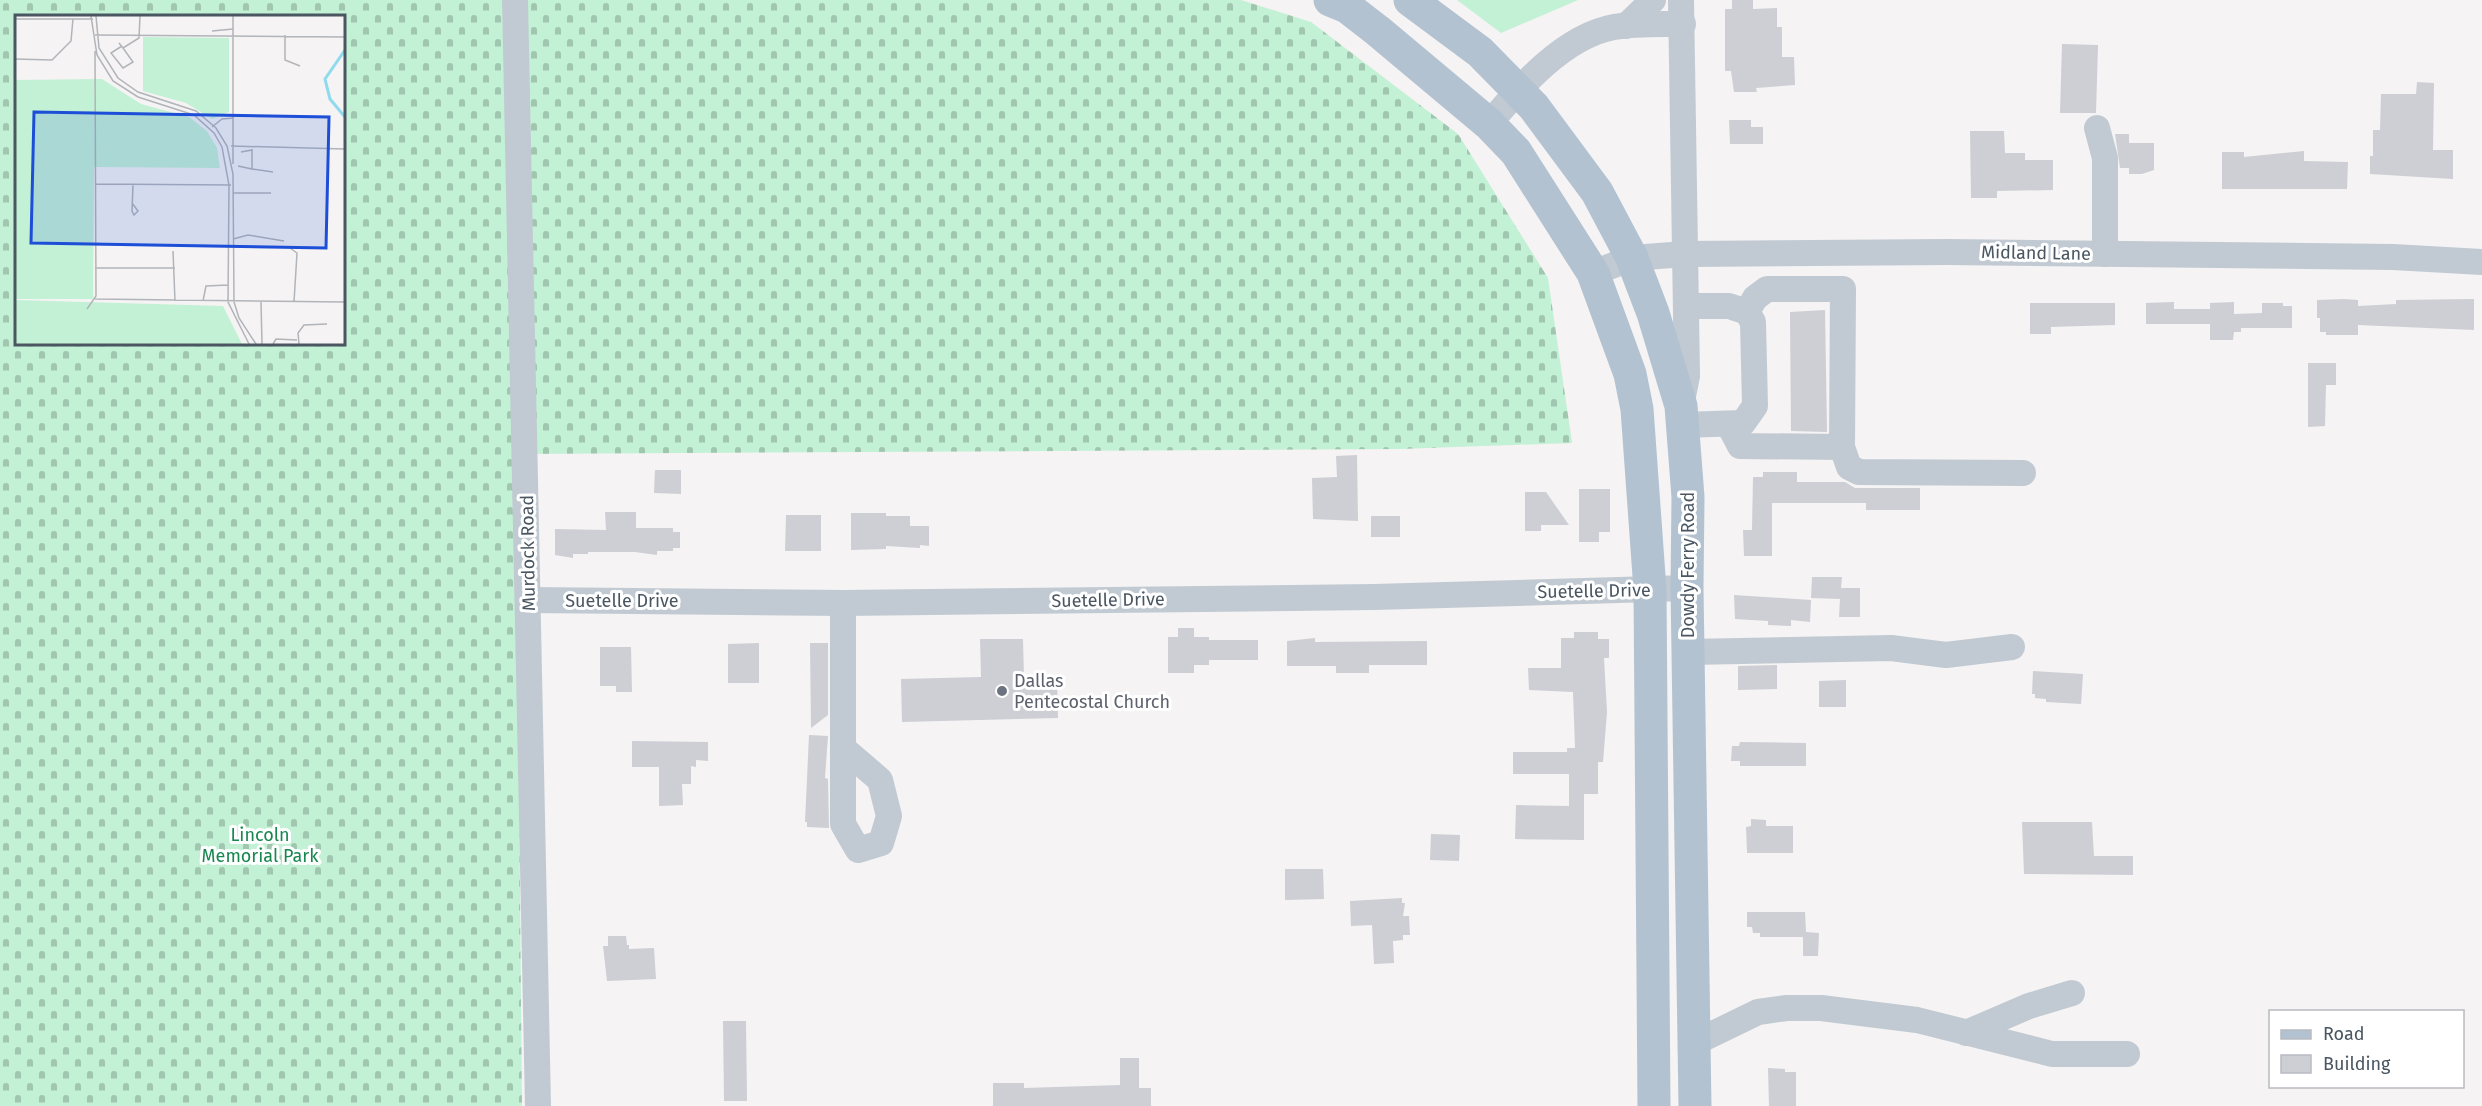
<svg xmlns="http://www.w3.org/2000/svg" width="2482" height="1106" viewBox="0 0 2482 1106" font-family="'Fira Sans',sans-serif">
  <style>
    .grass { fill: #c3f1d5 }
    .cemetery { fill: url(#cemetery-stones); fill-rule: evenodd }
    .building { fill: #cdcfd5 }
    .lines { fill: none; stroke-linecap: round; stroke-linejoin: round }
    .minor { stroke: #c1cad2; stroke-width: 26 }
    .major { stroke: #b3c2d1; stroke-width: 33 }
    .worship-dot { fill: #6b7280; stroke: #fff; stroke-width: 2 }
    .labels { text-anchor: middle; stroke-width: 6; stroke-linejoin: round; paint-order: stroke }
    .street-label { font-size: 18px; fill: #4a5661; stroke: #fff }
    .worship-label { font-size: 18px; fill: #5b616d; stroke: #fff; text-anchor: start }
    .park-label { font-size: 18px; fill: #17864f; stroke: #fff }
    .inset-river { fill: none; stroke: #90daee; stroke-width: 3 }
    .inset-road { fill: none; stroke: #b1b4b9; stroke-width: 1.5 }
    .view { fill: #1d4ed8; fill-opacity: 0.15; stroke: #1d4ed8; stroke-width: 3 }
    .inset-edge { fill: none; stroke: #4a5661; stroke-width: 3 }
  </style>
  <defs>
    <pattern id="cemetery-stones" width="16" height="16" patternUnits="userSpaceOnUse" patternTransform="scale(1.5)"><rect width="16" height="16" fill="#c3f1d5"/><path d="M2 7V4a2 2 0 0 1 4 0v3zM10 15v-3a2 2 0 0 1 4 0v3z" fill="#a0c6b0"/></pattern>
  </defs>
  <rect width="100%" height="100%" fill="#f5f3f3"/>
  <polygon class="grass" points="1457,0 1578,0 1501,33"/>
  <path class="cemetery" d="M0,0h1241l70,22 147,112 90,144 24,165 -172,6 -884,5 6,652h-522zM16,16h328v328h-328z"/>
  <g class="building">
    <polygon points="1732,0 1753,0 1753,9 1777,8 1777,27 1782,27 1782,57 1794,57 1795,85 1756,88 1757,92 1734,92 1731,71 1725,71 1725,9 1732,9"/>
    <polygon points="2062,44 2098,45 2096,113 2060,113"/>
    <polygon points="2417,82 2434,83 2433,150 2453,150 2453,179 2370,174 2370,156 2373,156 2373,130 2380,130 2381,94 2416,94"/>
    <polygon points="1729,120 1751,120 1751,127 1763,127 1763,144 1730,144"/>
    <polygon points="1970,131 2004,131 2005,153 2025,153 2025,160 2053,160 2053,190 1997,191 1997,198 1971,198"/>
    <polygon points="2115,134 2129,134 2129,143 2154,143 2154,170 2142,174 2129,174 2129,168 2120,168"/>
    <polygon points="2304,151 2304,161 2348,162 2347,189 2222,189 2222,152 2244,152 2244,157"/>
    <polygon points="2344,299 2358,300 2358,306 2396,304 2396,300 2474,299 2474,330 2358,325 2358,335 2326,335 2326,332 2320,332 2320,318 2317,318 2317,300"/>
    <polygon points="2174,302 2174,309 2210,309 2210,303 2234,302 2234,314 2262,313 2262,303 2283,303 2283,306 2292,306 2292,328 2241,328 2241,332 2234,332 2233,340 2210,340 2210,324 2146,324 2146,303"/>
    <polygon points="2030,303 2115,303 2115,325 2051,327 2051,334 2030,334"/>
    <polygon points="1825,310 1827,432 1791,431 1790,312"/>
    <polygon points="2308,363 2336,363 2336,385 2326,385 2325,426 2308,427"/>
    <polygon points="1357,455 1358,521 1313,519 1312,478 1337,477 1336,456"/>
    <polygon points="655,470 681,470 681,494 654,493"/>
    <polygon points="1763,472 1797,472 1797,482 1845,482 1855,488 1920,488 1920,510 1866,510 1866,503 1772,503 1772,556 1744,556 1743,530 1752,530 1753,477 1763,477"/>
    <polygon points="1579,489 1610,489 1610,532 1599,532 1599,542 1579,542"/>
    <polygon points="1525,492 1546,492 1569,525 1541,525 1541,531 1525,531"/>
    <polygon points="605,512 636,512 636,528 673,528 673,532 680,532 680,548 673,548 673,551 657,551 657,555 635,552 588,552 588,554 573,554 573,558 555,555 555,529 606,530"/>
    <polygon points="851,513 886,513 886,516 910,516 910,526 929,526 929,546 920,545 920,548 886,546 886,549 851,550"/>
    <polygon points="786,515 821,515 821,551 785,551"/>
    <rect x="1371" y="516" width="29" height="21"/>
    <polygon points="1812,577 1842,577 1841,588 1860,588 1860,617 1839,617 1840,599 1811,598"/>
    <polygon points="1734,595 1811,600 1810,622 1791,620 1791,626 1768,625 1768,621 1735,619"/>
    <polygon points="1178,628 1194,628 1194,637 1209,637 1209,640 1258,640 1258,660 1209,660 1209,665 1194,665 1194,673 1168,673 1168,637 1178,637"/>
    <polygon points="1574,632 1598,632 1598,639 1609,639 1609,658 1604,658 1607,712 1603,762 1598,762 1598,794 1584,794 1584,840 1515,839 1516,805 1569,806 1569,774 1513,774 1513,752 1567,752 1567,748 1575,748 1573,692 1529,690 1528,668 1561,668 1561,638 1574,638"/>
    <polygon points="1315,638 1315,642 1427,641 1427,665 1369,665 1369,673 1336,673 1336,666 1287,666 1287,641"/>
    <polygon points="980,639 1023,639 1024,678 1057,677 1058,718 902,722 901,679 981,677"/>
    <polygon points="759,643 759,683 728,683 728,644"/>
    <polygon points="810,643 828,643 828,715 811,728"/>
    <polygon points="600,647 631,647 632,692 616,692 616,686 600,686"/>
    <polygon points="1777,665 1777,689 1738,690 1738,666"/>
    <polygon points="2033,671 2083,674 2081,704 2046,702 2046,699 2035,698 2035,694 2032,694"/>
    <polygon points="1846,680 1846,707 1819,707 1819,681"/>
    <polygon points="809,735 828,736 825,778 828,779 829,828 807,827 807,822 805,822"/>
    <polygon points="632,741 708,742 708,761 696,760 696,767 691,766 691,784 682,784 683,805 659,806 659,767 632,767"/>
    <polygon points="1740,742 1806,743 1806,766 1740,766 1740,761 1731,761 1732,746 1739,746"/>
    <polygon points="1751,819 1766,820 1766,826 1793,826 1793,853 1747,853 1746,827 1751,826"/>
    <polygon points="2022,822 2092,822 2094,856 2133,856 2133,875 2024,874"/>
    <polygon points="1431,834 1460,835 1459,861 1430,860"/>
    <polygon points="1285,869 1323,869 1324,899 1285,900"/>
    <polygon points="1402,898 1402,903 1405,903 1403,916 1409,916 1410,935 1403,935 1403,940 1393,941 1394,963 1374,964 1372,925 1351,926 1350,901"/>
    <polygon points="1747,912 1805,912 1806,932 1819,933 1818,956 1803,956 1803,937 1760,937 1760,933 1753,933 1752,927 1747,927"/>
    <polygon points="608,936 626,936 627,945 629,945 629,949 654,948 656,979 607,981 603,946 608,946"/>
    <polygon points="723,1021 746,1021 747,1101 724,1101"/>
    <polygon points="1120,1058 1139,1058 1139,1088 1151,1088 1151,1106 993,1106 993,1083 1024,1083 1024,1088 1120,1085"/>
    <polygon points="1768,1068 1785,1069 1785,1072 1796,1072 1796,1106 1769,1106"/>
  </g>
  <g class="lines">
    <g class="minor">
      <polyline points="515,0 538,1106"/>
      <polyline points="1681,0 1687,376 1682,401"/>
      <polyline points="1626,26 1653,0"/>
      <path d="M1489,124c31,-37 75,-88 125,-97 22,-4 46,-3 69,-3"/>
      <polyline points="2097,128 2105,158 2105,254"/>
      <polyline points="1593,273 1632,258 1685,254 1948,252 2393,257 2482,262"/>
      <polyline points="1682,425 1743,423 1755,406 1753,322 1747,312 1729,306 1686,306"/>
      <polyline points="1729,425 1740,446 1842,447 1843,289 1767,289 1755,298 1747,312"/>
      <polyline points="1842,447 1849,467 1859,472 2023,473"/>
      <polyline points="529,600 843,603 1374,597 1687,588"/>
      <polyline points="843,603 843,824 858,850 881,843 889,816 880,780 844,749"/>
      <polyline points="1689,652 1891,648 1946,655 2012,647"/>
      <polyline points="1966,1033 2029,1006 2072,993"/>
      <polyline points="1694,1043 1758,1012 1787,1008 1821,1008 1917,1020 2052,1054 2127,1054"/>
    </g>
    <g class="major">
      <polyline points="1330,0 1347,7 1378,31 1489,124 1516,152 1593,273 1630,374 1637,409 1650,590 1654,1106"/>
      <polyline points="1410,0 1480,52 1534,107 1597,192 1632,258 1653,313 1681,406 1688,497 1687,588 1695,1106"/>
    </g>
  </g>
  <circle class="worship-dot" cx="1002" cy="691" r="6"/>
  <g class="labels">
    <g class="street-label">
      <text transform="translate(2036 253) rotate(1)" y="6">Midland Lane</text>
      <text transform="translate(528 553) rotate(-91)" y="6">Murdock Road</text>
      <text transform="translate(1688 565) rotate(-90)" y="6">Dowdy Ferry Road</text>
      <text transform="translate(1594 591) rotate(-1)" y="6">Suetelle Drive</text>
      <text transform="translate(1108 600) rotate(-1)" y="6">Suetelle Drive</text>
      <text x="622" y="607">Suetelle Drive</text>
    </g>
    <g class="worship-label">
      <text x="1014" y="687">Dallas<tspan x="1014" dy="21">Pentecostal Church</tspan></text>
    </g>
    <g class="park-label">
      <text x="260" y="841">Lincoln<tspan x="260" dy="21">Memorial Park</tspan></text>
    </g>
  </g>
  <g transform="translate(15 15)">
    <rect width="330" height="330" fill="#f5f3f3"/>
    <path d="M128,22l86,1v74l-17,7 -26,-16 -43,-12z" fill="#c3f1d5"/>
    <path d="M87,64l39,25 48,13 18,14 10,17 3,20 -126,-1 -1,132h-78v-219z" fill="#c3f1d5"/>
    <path d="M0,285l208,6 19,38h-227z" fill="#c3f1d5"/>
    <path class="inset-river" d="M330,35l-20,29 5,20 15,18"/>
    <path class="inset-road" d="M76,1l6,39 16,26 25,16 56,18 20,18 8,14 7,38 -1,117 21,42M81,1l3,32 19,30 20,14 58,19 20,17 11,18 6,28 1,128 5,16 17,26M0,4h78M197,16l21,-2M80,20l250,2M270,20v25l15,6M104,28l4,5 16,-10 1,-22M107,31l-11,7 12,15 10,-6 -10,-14M0,44l37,1 19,-19 2,-22M197,112l10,-8 12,-1M216,131l114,3M218,149v-148M223,151l14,3v-19l-11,2M237,154l21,3M80,169l136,1M218,178h38M117,188l6,8 -4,4 -2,-4 1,-26M218,224l15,-4 36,6M275,233l7,5 -3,49M158,236l2,50M80,253h80M80,284l250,3M188,286l3,-15 22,-1M246,287l1,42M72,294l9,-13 -1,-245M258,329l3,-5 21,1M284,329l-1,-11 6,-8 23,-1"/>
    <path class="view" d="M19,97l295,5 -3,131 -295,-5z"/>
    <rect width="330" height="330" class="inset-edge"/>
  </g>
  <rect x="2269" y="1010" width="195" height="78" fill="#ffffff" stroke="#b7bbc0" stroke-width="1.5"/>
  <rect x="2281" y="1030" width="30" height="9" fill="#b3c2d1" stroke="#b7bbc0" stroke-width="1.5"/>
  <text x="2323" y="1040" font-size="18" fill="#4a5661">Road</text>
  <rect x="2281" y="1055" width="30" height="18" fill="#cdcfd5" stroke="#b7bbc0" stroke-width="1.5"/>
  <text x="2323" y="1070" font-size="18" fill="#4a5661">Building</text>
</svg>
